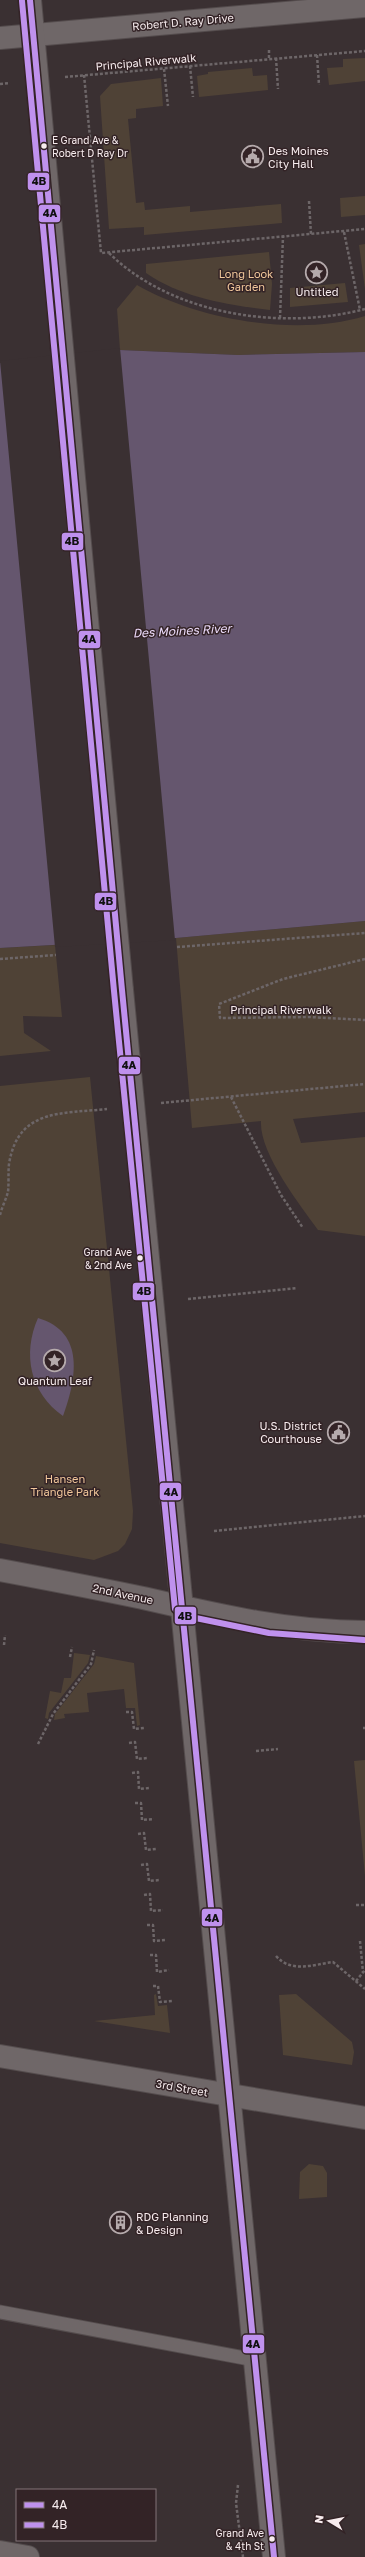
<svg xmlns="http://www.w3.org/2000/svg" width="365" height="2557" viewBox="0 0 365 2557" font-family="'Golos Text',sans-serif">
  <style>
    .green { fill: #4f4236 }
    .water { fill: #65566e }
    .pier { fill: #3a3032 }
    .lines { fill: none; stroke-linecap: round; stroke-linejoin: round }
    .lane-casing { stroke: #544c4d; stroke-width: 15 }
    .street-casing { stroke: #544c4d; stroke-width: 24 }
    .secondary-casing { stroke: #544c4d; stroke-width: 24 }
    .path { stroke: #6d6668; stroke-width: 2.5; stroke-dasharray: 3 2; stroke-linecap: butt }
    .lane { stroke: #6f6768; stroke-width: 13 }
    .street { stroke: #6f6768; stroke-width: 22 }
    .secondary { stroke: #6f6768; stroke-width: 22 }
    .secondary-bridge-casing { stroke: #544c4d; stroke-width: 24; stroke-linecap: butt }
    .secondary-bridge { stroke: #6f6768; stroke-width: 22 }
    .bus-1-casing { stroke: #332326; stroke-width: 9 }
    .bus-2-casing { stroke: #332326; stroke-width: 9 }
    .bus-1 { stroke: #bf91ed; stroke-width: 6 }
    .bus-2 { stroke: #bf91ed; stroke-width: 6 }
    .bus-dot { fill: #f7ecee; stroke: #332326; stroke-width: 1.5 }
    .labels { text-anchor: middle; stroke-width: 3; stroke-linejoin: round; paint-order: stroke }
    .bus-label { font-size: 10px; fill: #f7ecee; stroke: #332326; text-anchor: end }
    .street-label { font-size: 11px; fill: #f7ecee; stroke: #332326 }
    .poi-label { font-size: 11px; fill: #f7ecee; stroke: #332326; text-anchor: start }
    .park-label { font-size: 11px; fill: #f0c69a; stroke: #332326 }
    .water-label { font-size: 12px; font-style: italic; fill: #ecdbfa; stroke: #332326 }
    .line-badge { stroke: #332326; stroke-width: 1.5 }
    .pale-badge-label { font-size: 11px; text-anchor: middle; font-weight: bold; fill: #111 }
  </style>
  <rect width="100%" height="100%" fill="#3a3032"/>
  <g class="green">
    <polygon points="365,58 365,81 329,85 327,68 343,67 343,59"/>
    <polygon points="252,68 253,76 267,75 268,90 199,97 197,76 208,74 208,72"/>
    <polygon points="161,78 163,106 136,109 136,118 128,119 136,203 144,202 145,210 190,206 190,212 281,204 282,223 144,235 144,227 109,229 100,96 111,84"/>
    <polygon points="365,196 365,215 341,217 340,198"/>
    <polygon points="365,244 365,289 359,245"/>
    <path d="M269,252l3,32 -2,26c-42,-5 -88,-12 -124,-37v-9z"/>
    <polygon points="345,283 348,302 290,307 290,288"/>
    <path d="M137,285c61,35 160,52 228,31v36l-127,3 -118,-5 -3,-41z"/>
    <path d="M365,921v191l-72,7 8,24 64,-6v99l-47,-6c-18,-25 -59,-77 -57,-109l-69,7 -16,-190z"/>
    <polygon points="55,945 62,1017 23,1016 24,1033 51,1051 0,1056 0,948"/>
    <polygon points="90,1077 133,1511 132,1529 125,1544 118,1551 94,1560 0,1543 0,1086"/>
    <polygon points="74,1653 90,1655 88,1663 49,1713 48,1719 45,1718 50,1691 61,1693 64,1678 71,1678"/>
    <polygon points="96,1656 134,1663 140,1725 137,1726 135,1708 126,1708 124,1689 87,1693 89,1712 64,1714 65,1718 54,1720 55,1714 94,1664"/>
    <polygon points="365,1760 365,1876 354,1761"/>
    <polygon points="156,1994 158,2006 167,2005 170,2033 94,2021 155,2015 154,1995"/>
    <polygon points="296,1994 352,2042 354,2052 352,2065 283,2055 279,1995"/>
    <polygon points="309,2164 323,2166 327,2173 327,2197 299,2199 300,2172"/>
  </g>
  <g class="water">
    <polygon points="120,350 238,355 365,352 365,921 176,938 0,948 0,363"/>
    <path d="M38,1318c48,14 38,62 25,98 -33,-23 -41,-62 -25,-98z"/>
  </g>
  <polygon class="pier" points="120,348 175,940 55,947 0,361"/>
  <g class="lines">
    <defs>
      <polyline id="lane" points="0,2312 255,2360"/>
      <g id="street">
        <polyline points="0,38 365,6"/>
        <polyline points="0,2552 28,2557"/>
      </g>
      <g id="secondary">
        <polyline points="30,0 89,641"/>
        <polyline points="122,990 274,2557"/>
        <path d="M0,1570c48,9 96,18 143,28 74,17 146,34 222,34"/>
        <polyline points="0,2056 365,2118"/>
      </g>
    </defs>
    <use href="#lane" class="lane-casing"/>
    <use href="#street" class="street-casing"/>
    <use href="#secondary" class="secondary-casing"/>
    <g class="path">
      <polyline points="269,50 269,59"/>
      <polyline points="317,55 319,85"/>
      <polyline points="276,58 278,89"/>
      <polyline points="190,66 193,97"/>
      <polyline points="164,69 168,106"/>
      <polyline points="84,75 101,253 365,229"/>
      <polyline points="65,77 365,51"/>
      <polyline points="0,84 10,83"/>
      <polyline points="309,201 311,234"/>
      <polyline points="344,232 360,310"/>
      <path d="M109,253c63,62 172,78 256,56"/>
      <polyline points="280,318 283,236"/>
      <polyline points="177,947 365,933"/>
      <polyline points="0,959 56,955"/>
      <polyline points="365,959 283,979 219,1004 220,1018 309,1017 365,1020"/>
      <polyline points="231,1097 281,1195 303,1228"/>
      <polyline points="161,1103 365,1084"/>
      <path d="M0,1215c2,-8 6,-16 8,-23 1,-9 0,-19 1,-28 9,-56 53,-50 98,-55"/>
      <polyline points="188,1299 297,1288"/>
      <polyline points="214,1531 365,1516"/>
      <polyline points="4,1645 5,1635"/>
      <polyline points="70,1657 72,1647"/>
      <polyline points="126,1712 132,1712 134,1729 144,1728"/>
      <polyline points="363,1728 365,1728"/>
      <polyline points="129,1743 135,1742 137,1759 148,1758"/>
      <polyline points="38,1744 53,1714 91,1664 94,1650"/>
      <polyline points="256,1751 278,1749"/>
      <polyline points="132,1773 138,1772 139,1789 150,1788"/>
      <polyline points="135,1803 141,1803 142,1820 154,1819"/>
      <polyline points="138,1834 144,1833 146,1850 156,1849"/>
      <polyline points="141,1865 147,1864 149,1881 160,1880"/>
      <polyline points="144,1895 150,1894 151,1911 163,1910"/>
      <polyline points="356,1905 365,1905"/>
      <polyline points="147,1925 153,1925 154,1941 166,1940"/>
      <polyline points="360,1941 363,1972"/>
      <polyline points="150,1955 156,1955 157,1972 169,1970"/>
      <path d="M276,1956c15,17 36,9 57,6l32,27"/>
      <polyline points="356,1981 365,1970"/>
      <polyline points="153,1986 158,1986 160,2002 172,2001"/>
      <polyline points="238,2485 236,2503 243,2557"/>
    </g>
    <use href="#lane" class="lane"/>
    <use href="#street" class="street"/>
    <use href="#secondary" class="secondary"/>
    <defs>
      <polyline id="secondary-bridge" points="89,641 122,990"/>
    </defs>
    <use href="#secondary-bridge" class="secondary-bridge-casing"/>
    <use href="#secondary-bridge" class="secondary-bridge"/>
    <defs>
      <polyline id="bus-1" points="30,0 122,990 274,2557"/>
      <polyline id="bus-2" points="22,1 114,991 175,1609 181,1615 269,1633 364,1640"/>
    </defs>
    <use href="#bus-1" class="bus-1-casing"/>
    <use href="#bus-2" class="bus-2-casing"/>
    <use href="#bus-1" class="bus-1"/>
    <use href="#bus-2" class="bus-2"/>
  </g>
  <defs>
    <symbol id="civic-ring" viewBox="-11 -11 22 22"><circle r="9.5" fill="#332326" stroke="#b5aaac" stroke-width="1.5"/><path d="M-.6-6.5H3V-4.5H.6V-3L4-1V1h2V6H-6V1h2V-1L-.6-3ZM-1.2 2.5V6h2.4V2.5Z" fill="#b5aaac"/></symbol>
    <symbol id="sight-ring" viewBox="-11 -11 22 22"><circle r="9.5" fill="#332326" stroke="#b5aaac" stroke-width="1.5"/><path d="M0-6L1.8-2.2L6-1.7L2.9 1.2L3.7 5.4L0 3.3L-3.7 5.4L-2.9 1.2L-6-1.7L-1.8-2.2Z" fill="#b5aaac"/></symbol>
    <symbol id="building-ring" viewBox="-11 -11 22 22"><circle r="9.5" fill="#332326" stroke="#b5aaac" stroke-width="1.5"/><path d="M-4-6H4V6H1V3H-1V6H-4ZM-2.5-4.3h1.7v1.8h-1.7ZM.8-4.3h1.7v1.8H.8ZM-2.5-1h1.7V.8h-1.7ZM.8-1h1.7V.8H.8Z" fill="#b5aaac"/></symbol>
  </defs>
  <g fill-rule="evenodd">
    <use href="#civic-ring" x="240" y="144" width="25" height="25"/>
    <use href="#sight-ring" x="304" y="260" width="25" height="25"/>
    <use href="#sight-ring" x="42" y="1348" width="25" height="25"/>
    <use href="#civic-ring" x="326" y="1420" width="25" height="25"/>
    <use href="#building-ring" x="108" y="2210" width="25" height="25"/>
  </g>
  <g class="bus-dot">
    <circle cx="44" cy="146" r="3.5"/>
    <circle cx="140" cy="1258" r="3.5"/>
    <circle cx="272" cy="2539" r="3.5"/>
  </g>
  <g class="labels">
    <g class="bus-label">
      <text x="52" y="144" text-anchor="start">E Grand Ave &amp;<tspan x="52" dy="13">Robert D Ray Dr</tspan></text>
      <text x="132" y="1256">Grand Ave<tspan x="132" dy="13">&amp; 2nd Ave</tspan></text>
      <text x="264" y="2537">Grand Ave<tspan x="264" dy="13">&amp; 4th St</tspan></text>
    </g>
    <g class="street-label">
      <text transform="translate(183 22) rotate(-5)" y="4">Robert D. Ray Drive</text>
      <text transform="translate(146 62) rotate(-5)" y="4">Principal Riverwalk</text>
      <text x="281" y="1014">Principal Riverwalk</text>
      <text transform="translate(123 1594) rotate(12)" y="4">2nd Avenue</text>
      <text transform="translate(182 2088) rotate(10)" y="4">3rd Street</text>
    </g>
    <g class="poi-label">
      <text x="268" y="155">Des Moines<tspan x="268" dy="13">City Hall</tspan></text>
      <text x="317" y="296" text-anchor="middle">Untitled</text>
      <text x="55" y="1385" text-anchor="middle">Quantum Leaf</text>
      <text x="322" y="1430" text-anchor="end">U.S. District<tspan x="322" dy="13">Courthouse</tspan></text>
      <text x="136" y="2221">RDG Planning<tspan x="136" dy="13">&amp; Design</tspan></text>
    </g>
    <g class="park-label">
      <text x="246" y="278">Long Look<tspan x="246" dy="13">Garden</tspan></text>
      <text x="65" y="1483">Hansen<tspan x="65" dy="13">Triangle Park</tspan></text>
    </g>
    <g class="water-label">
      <text transform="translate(182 631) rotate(-3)" y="4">Des Moines River</text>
    </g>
  </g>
  <g class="line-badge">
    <rect x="27" y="172" width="23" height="19" rx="4" fill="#bf91ed"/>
    <rect x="38" y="204" width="23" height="19" rx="4" fill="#bf91ed"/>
    <rect x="61" y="532" width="23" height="19" rx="4" fill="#bf91ed"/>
    <rect x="78" y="630" width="23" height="19" rx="4" fill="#bf91ed"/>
    <rect x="94" y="892" width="23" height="19" rx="4" fill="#bf91ed"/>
    <rect x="118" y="1056" width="23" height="19" rx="4" fill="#bf91ed"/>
    <rect x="132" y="1282" width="23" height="19" rx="4" fill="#bf91ed"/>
    <rect x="159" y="1482" width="23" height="19" rx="4" fill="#bf91ed"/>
    <rect x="174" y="1606" width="23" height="19" rx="4" fill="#bf91ed"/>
    <rect x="201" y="1908" width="22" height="19" rx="4" fill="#bf91ed"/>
    <rect x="242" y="2334" width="23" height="20" rx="4" fill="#bf91ed"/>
  </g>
  <g class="pale-badge-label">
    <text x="39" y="185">4B</text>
    <text x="50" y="217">4A</text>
    <text x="72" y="545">4B</text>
    <text x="89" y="643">4A</text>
    <text x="106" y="905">4B</text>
    <text x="129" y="1069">4A</text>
    <text x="144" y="1295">4B</text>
    <text x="171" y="1496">4A</text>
    <text x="185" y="1620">4B</text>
    <text x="212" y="1922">4A</text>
    <text x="253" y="2348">4A</text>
  </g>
  <rect x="16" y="2489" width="140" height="52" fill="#332326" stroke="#817376"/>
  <rect x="24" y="2502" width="20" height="6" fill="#bf91ed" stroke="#817376"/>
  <text x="52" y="2509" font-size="12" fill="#f7ecee">4A</text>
  <rect x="24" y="2522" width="20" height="6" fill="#bf91ed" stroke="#817376"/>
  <text x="52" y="2529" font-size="12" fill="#f7ecee">4B</text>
  <g transform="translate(329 2521) rotate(280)" stroke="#332326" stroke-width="3" paint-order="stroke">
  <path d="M0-3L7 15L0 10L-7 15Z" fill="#f7ecee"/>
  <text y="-6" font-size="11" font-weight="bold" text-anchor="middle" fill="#f7ecee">N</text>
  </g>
</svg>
